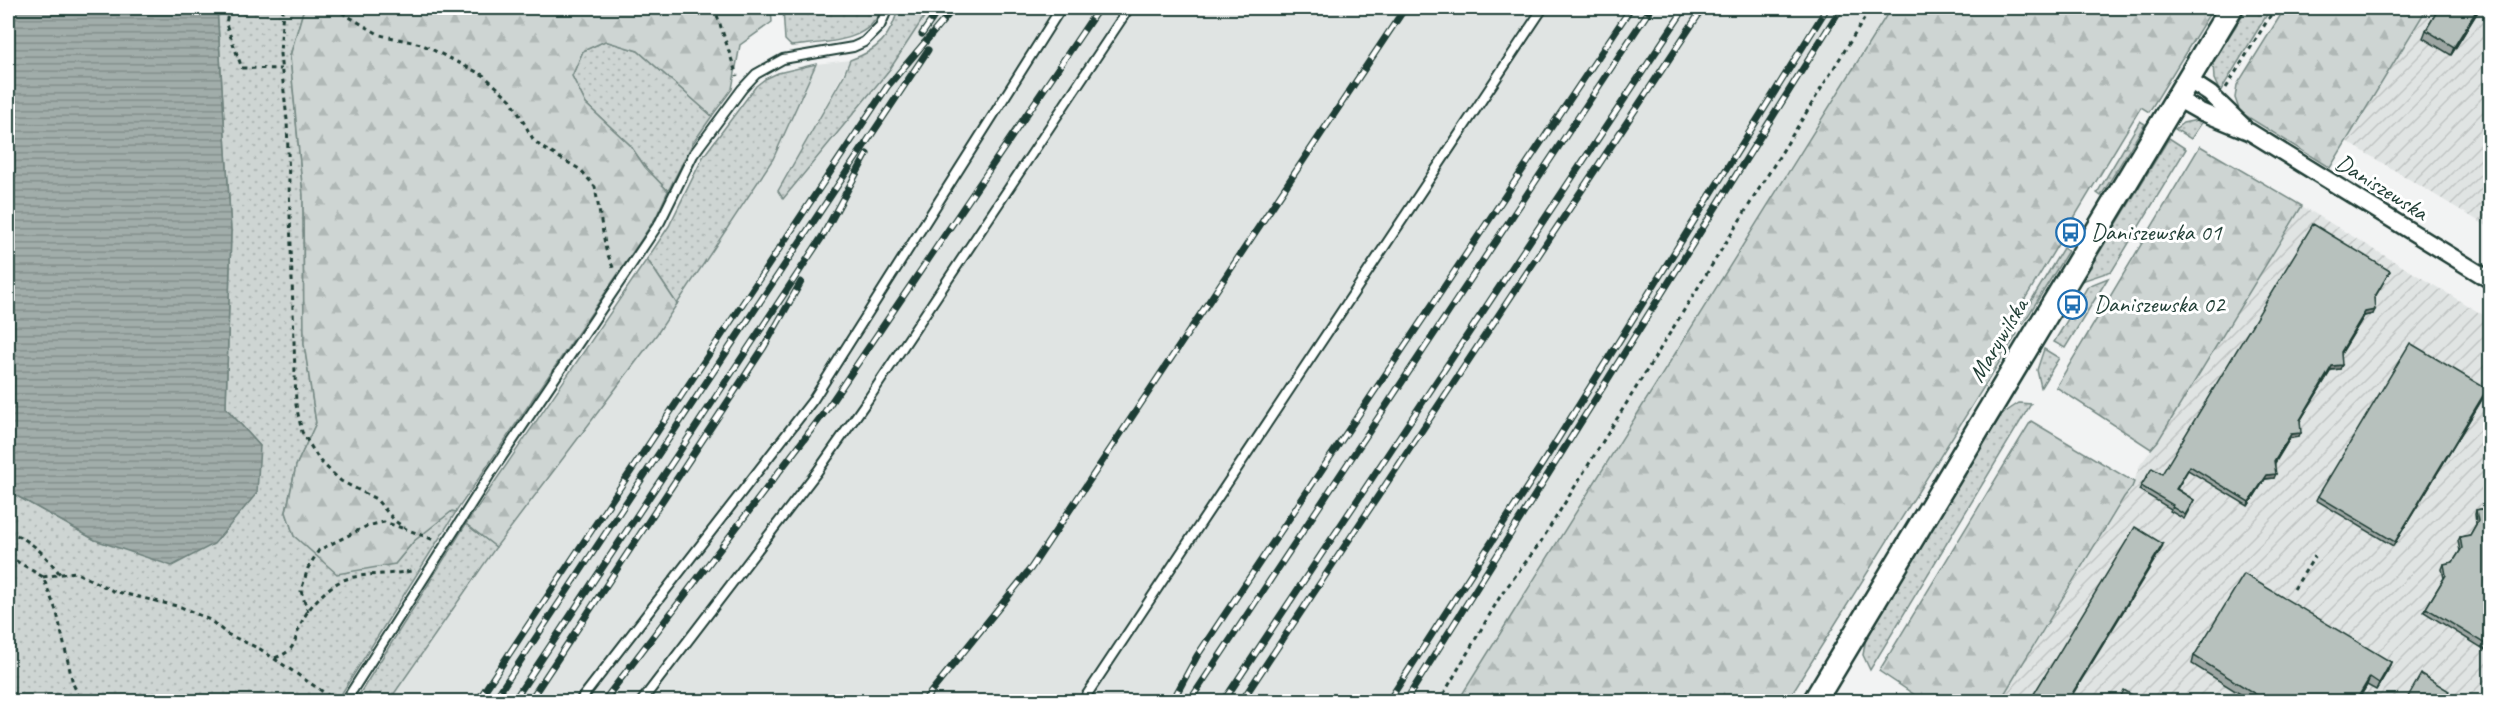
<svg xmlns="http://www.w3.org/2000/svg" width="2498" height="709" viewBox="0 0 2498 709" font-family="Caveat,sans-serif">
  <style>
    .built { fill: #e0e4e3 }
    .industrial { fill: url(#industrial-furrows) }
    .grass { fill: url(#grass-dots); stroke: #768984; stroke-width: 1.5 }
    .forest { fill: url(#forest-firs); stroke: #768984; stroke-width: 1.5 }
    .water { fill: url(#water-rules); stroke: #6d807b; stroke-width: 1.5 }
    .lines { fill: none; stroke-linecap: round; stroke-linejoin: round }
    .service-casing { stroke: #1f3d34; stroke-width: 12 }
    .minor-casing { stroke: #1f3d34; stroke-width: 20 }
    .secondary-casing { stroke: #1f3d34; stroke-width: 27 }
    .path { stroke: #1f3d34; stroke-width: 3; stroke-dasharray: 4.5 4.5; stroke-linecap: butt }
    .service { stroke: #fff; stroke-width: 8 }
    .minor { stroke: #fff; stroke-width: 15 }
    .secondary { stroke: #fff; stroke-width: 22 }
    .rail-casing { stroke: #1f3d34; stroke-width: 7 }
    .rail { stroke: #fff; stroke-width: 4.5; stroke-dasharray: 14; stroke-linecap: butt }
    .wall { fill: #9da6a3; stroke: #1f3d34; stroke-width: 1.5 }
    .shaded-wall { fill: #808784; stroke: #1f3d34; stroke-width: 1.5 }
    .building { fill: #b7c1bd; stroke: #1f3d34; stroke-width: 1.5 }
    .labels { text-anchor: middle; stroke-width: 6; stroke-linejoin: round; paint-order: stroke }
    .street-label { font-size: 24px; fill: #1f3d34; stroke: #fff }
    .poi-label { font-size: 24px; fill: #1f3d34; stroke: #fff; text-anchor: start }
  </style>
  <defs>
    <pattern id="industrial-furrows" width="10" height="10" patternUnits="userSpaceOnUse" patternTransform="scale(1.5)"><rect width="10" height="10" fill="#e0e4e3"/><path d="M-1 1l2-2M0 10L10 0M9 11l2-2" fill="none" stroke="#c0c4c3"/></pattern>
    <pattern id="grass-dots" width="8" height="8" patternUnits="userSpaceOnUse" patternTransform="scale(1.5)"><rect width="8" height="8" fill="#ced5d3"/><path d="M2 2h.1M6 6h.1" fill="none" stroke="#b0b8b6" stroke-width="1.8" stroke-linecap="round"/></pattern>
    <pattern id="forest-firs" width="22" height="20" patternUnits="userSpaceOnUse" patternTransform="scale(1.5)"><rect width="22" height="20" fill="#ced5d3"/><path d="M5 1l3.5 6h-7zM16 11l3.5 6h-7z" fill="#b0b8b6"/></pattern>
    <pattern id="water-rules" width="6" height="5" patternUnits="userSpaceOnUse" patternTransform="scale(1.5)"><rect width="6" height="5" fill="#a1adaa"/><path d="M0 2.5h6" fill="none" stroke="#838e8b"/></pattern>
  </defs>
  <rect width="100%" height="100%" fill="#f2f3f3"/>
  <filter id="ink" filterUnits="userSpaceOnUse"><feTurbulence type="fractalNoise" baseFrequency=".0167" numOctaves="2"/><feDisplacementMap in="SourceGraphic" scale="12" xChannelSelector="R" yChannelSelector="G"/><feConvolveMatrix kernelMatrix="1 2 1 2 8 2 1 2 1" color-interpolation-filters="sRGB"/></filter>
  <g filter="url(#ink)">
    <polygon class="built" points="930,8 1891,8 1458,701 389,702 482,566 657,334 773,159 816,64 850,60 812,132 783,199 890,69"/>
    <g class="industrial">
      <polygon points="2427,8 2490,8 2490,228 2346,141"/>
      <polygon points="2302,206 2490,319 2490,701 2000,702 2124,497 2132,487 2140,465 2158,441"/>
    </g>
    <g class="grass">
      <polygon points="217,8 304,8 290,56 303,195 304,344 316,423 296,466 286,512 294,536 395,564 414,541 453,510 456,512 337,701 8,702 8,491 95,540 260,446 226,408 231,231"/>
      <path d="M783,8h98c-10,36 -59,34 -90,38l-6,-6z"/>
      <path d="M898,8h32l-40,61 -107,130 -5,-8 66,-116 6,-15c27,-9 42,-24 48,-52z"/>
      <polygon points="2247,8 2271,8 2220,92 2214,79 2213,62"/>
      <polygon points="605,41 638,51 712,116 693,143 668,191 645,167 630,145 586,104 572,76 583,51"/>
      <polygon points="816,64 773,159 677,304 647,259 669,226 703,157 756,86 765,79 778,73"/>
      <polygon points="2197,120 2203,121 2191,139 2175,129 2183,123"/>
      <polygon points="2140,121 2145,124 2101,196 2097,193"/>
      <polygon points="2169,138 2186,149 2112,271 2082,281"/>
      <polygon points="2063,248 2068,251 2023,324 2019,321"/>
      <polygon points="2108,278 2065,348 2054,342 2088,286"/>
      <polygon points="2044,349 2059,358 2041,387 2037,370"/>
      <polygon points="2019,403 2031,404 1870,670 1863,655 1866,638 2001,415"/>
      <polygon points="466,524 496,547 389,701 355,701"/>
    </g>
    <g class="forest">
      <polygon points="304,8 771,8 772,22 740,45 732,89 712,116 638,51 605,41 583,51 572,76 586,104 630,145 645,167 668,191 656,217 639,243 456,512 452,511 414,541 395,564 337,574 294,536 286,512 296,466 316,423 304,344 303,195 290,56"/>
      <polygon points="1891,8 2213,8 2149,112 2141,107 2008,327 2017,334 1787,701 1458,701"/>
      <polygon points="2285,8 2427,8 2330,168 2240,112 2235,98 2237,85"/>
      <polygon points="2200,146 2302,206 2158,441 2151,449 2056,387"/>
      <polygon points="647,259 677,304 657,334 496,547 466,524"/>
      <polygon points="2031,421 2134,482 2132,487 2124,497 2000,701 1924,701 1879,671"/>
    </g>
    <polygon class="water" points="8,8 217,8 231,231 226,408 260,446 257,493 214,544 172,566 95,540 8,491"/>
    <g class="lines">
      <defs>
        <g id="service">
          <polyline points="345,702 489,476 660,222 693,155 742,89 756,74 783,59 853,47 864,42 880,26 888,8"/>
          <polyline points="579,702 813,400 1061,8"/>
          <polyline points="641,702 817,472 869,398 1129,8"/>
          <polyline points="1082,702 1543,8"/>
        </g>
        <g id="minor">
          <polyline points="2187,79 2210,94 2243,126"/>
          <polyline points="2176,98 2199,111 2250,132 2490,280"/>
        </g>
        <polyline id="secondary" points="1814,702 2231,8"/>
      </defs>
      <use href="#service" class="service-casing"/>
      <use href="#minor" class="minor-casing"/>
      <use href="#secondary" class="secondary-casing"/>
      <g class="path">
        <polyline points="229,8 226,24 242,68 281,69"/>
        <polyline points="283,8 280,54 287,120 296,405 302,432 320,461 341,481 376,499 395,521 406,529 434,540"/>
        <polyline points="334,8 380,35 421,44 483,75 511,100 533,139 541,147 581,170 595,187 606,250 614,270"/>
        <polyline points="712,8 716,12 737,76"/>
        <polyline points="2226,88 2275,8"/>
        <path d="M8,532c23,7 37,23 52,42"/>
        <polyline points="8,556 43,577 57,613 73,684 82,702"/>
        <polyline points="43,577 75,572 113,591 181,607 210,620 227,634 260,649 335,700"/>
        <polyline points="2294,589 2315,556"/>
        <polyline points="308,612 301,591 308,568 319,550 367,526 384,522 402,528"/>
        <path d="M275,658c22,-8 18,-16 26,-34 5,-14 21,-31 33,-39 22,-15 56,-8 81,-15"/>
        <polyline points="1439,702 1501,595 1540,543 1871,8"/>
      </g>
      <use href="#service" class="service"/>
      <use href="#minor" class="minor"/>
      <use href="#secondary" class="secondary"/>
      <defs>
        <g id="rail">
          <polyline points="922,34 940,8"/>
          <polyline points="477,702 887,87 954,8"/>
          <polyline points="493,702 928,50"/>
          <polyline points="513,702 822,237 867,154"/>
          <polyline points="529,702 764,347 801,282"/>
          <polyline points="603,702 824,413 1099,8"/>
          <polyline points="923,702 1031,568 1405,8"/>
          <polyline points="1172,702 1197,656 1631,8"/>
          <polyline points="1189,702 1651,8"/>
          <polyline points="1223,702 1685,8"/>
          <polyline points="1241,702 1703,8"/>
          <polyline points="1388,702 1544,461 1827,8"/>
          <polyline points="1405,702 1841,8"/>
        </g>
      </defs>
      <use href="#rail" class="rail-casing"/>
      <use href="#rail" class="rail"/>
    </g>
    <g class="wall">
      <polygon points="2439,8 2480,8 2451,55 2423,38 2426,30"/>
      <polygon points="2490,140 2490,159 2485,155"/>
      <polygon points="2390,271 2374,299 2373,314 2364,316 2341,354 2340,369 2331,370 2300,421 2299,437 2290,438 2275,463 2274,478 2265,479 2248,506 2188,470 2177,489 2194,500 2184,519 2170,511 2171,509 2139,490 2141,486 2162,474"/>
      <polygon points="2487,389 2486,393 2393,546 2316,500 2318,496"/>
      <polygon points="2490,501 2490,653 2424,612 2426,608 2444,578 2442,569 2444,564 2453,562 2460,551 2458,541 2460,537 2470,535 2476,524 2475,514 2476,510 2486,508"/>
      <polygon points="2194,656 2391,662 2388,670 2376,690 2367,685 2357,702 2253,702 2192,664"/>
    </g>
    <g class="shaded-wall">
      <polygon points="2478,8 2480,8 2451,55 2454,47"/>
      <polygon points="2375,310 2373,314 2364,316 2339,356 2365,312"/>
      <polygon points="2342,365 2340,369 2331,370 2298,424 2300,420 2332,366"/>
      <polygon points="2487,389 2486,393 2393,546 2395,542"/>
      <polygon points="2301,433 2299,437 2290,438 2273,465 2291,434"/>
      <polygon points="2276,474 2274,478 2265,479 2248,506 2249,502 2267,475"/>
      <polygon points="2163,544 2162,548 2068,702 2067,702"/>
      <polygon points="2391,662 2388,670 2376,690 2379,683"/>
      <polygon points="2370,677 2367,685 2357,702 2355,702"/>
    </g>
    <g class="building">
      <polygon points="2439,8 2478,8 2454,47 2426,30"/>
      <polygon points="2313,224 2390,271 2374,298 2375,310 2365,312 2341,352 2342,365 2332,366 2300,420 2301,433 2291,434 2274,461 2276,474 2267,475 2249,502 2190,466 2176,489 2194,500 2185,515 2172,507 2173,505 2141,486 2152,468 2162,474"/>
      <polygon points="2410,343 2487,389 2395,542 2318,496"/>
      <polygon points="2490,501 2490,647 2426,608 2446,575 2444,564 2453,562 2462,548 2460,537 2470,535 2478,521 2476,510 2486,508"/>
      <polygon points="2135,527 2163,544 2067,702 2029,702"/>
      <polygon points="2244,574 2391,662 2379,683 2370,677 2355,702 2268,702 2194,656"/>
      <polygon points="2421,674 2449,691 2442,702 2405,702"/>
      <polygon points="2124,690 2143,702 2118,702"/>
    </g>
  </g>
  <defs>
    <symbol id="bus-ring" viewBox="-11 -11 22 22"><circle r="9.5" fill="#fff" stroke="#1f6fb2" stroke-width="1.5"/><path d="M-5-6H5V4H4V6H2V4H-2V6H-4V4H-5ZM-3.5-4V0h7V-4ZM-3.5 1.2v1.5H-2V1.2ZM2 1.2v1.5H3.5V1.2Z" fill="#1f6fb2"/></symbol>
  </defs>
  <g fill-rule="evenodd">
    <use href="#bus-ring" x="2054" y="216" width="33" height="33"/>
    <use href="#bus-ring" x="2056" y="288" width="33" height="33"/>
  </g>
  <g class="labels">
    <g class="street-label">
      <text transform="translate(2382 187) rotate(32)" y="8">Daniszewska</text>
      <text transform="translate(1998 340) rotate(-59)" y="8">Marywilska</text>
    </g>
    <g class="poi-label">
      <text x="2091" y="240">Daniszewska 01</text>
      <text x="2094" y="312">Daniszewska 02</text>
    </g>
  </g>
  <rect width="2498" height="709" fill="none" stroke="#fff" stroke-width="30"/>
  <rect x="15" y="15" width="2468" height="679" fill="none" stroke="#1f3d34" stroke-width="2" filter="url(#ink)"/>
</svg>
